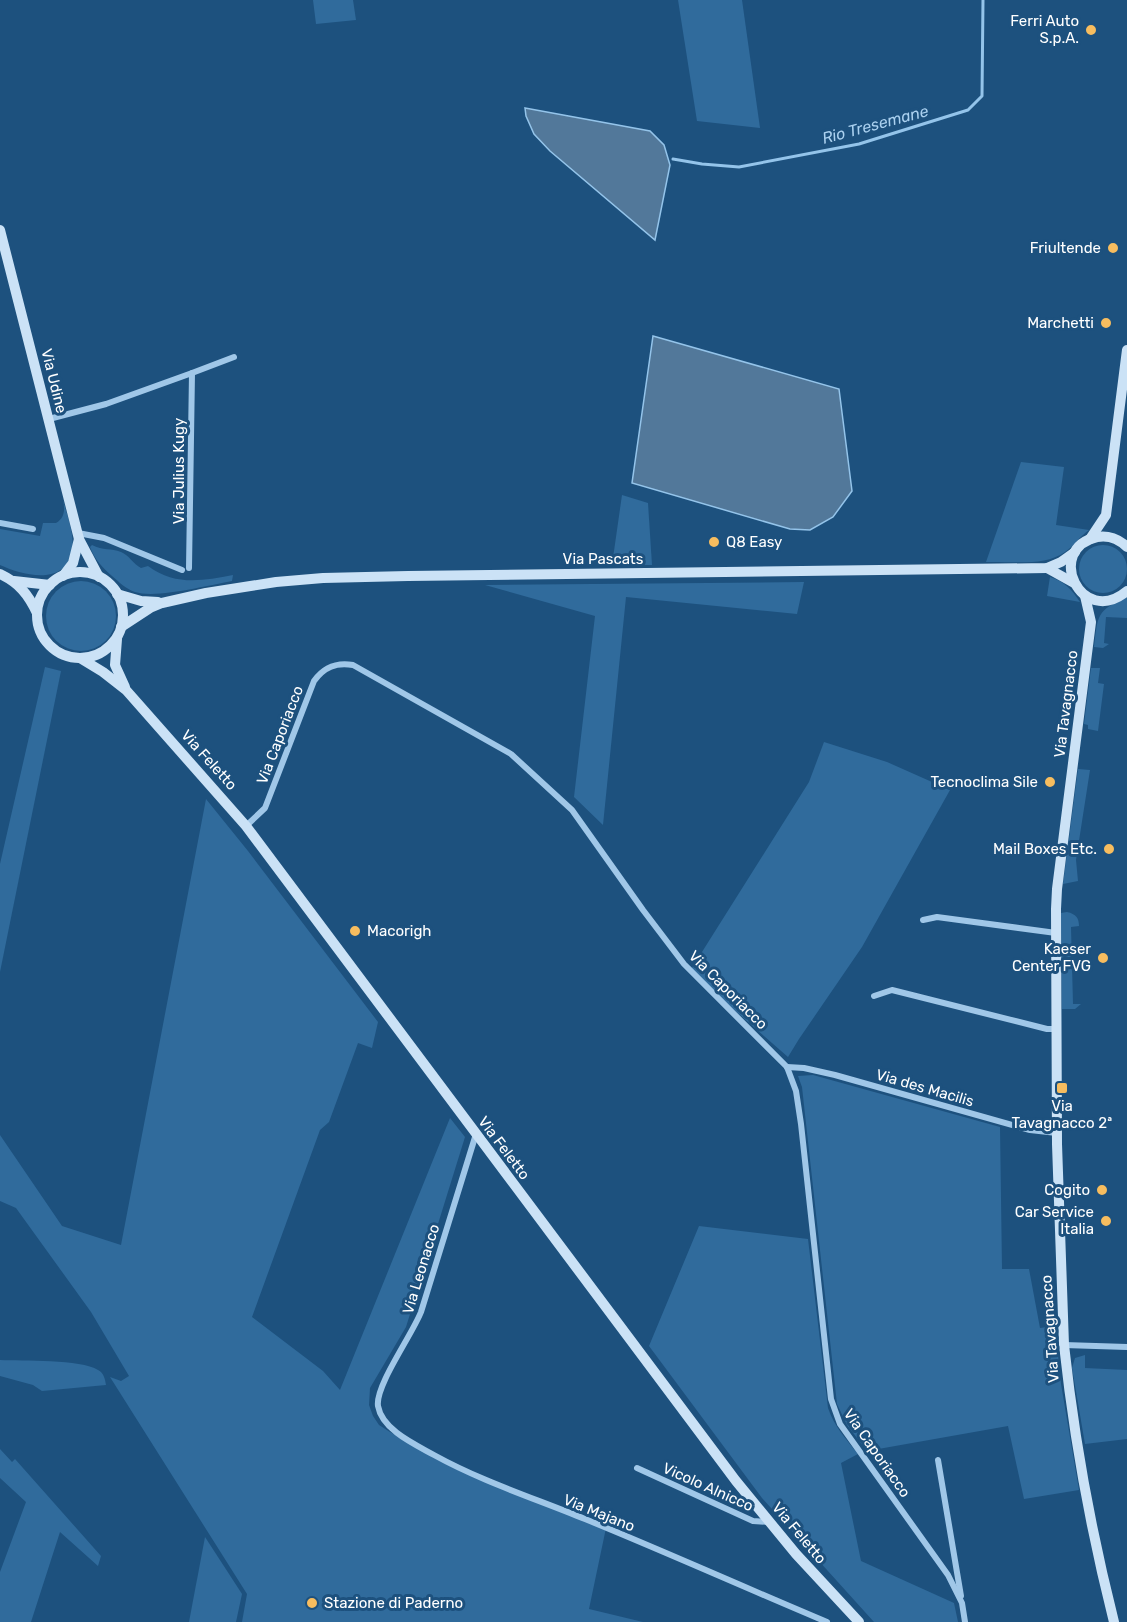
<svg xmlns="http://www.w3.org/2000/svg" width="1127" height="1622" viewBox="0 0 1127 1622" font-family="Rubik,sans-serif">
  <style>
    .green { fill: #306b9c }
    .water { fill: #52789a; stroke: #94c4ea; stroke-width: 1.5 }
    .lines { fill: none; stroke-linecap: round; stroke-linejoin: round }
    .stream { stroke: #94c4ea; stroke-width: 3 }
    .street { stroke: #a0c7e8; stroke-width: 6 }
    .secondary { stroke: #cbe2f6; stroke-width: 10 }
    .poi-dot { fill: #f7bd5f; stroke: #1d517e; stroke-width: 2 }
    .labels { text-anchor: middle; stroke-width: 6; stroke-linejoin: round; paint-order: stroke }
    .poi-label { font-size: 15px; fill: #fff; stroke: #1d517e; text-anchor: end }
    .street-label { font-size: 15px; fill: #fff; stroke: #1d517e }
    .water-label { font-size: 16px; font-style: italic; fill: #abd1f0; stroke: #1d517e }
  </style>
  <rect width="100%" height="100%" fill="#1d517e"/>
  <g class="green">
    <polygon points="313,0 353,0 356,20 316,24"/>
    <polygon points="678,0 742,0 760,128 697,121"/>
    <path d="M1021,462l43,5 -8,58 33,5c-9,6 -15,16 -24,22 -21,15 -54,9 -79,10z"/>
    <polygon points="622,495 648,503 652,565 612,565"/>
    <path d="M63,500c4,15 12,35 9,51 -7,36 -50,24 -72,14v-36l40,7 3,-13h13c9,-5 9,-14 7,-23z"/>
    <circle cx="1103" cy="569" r="24"/>
    <path d="M92,545c11,6 19,3 29,7 8,3 12,12 20,16l7,-2c27,20 54,15 85,9l-1,6c-23,4 -76,18 -97,11 -9,-3 -16,-10 -23,-16 -10,-9 -17,-16 -22,-29z"/>
    <path d="M1050,577c14,4 22,13 30,25l-33,-6z"/>
    <circle cx="81" cy="616" r="35"/>
    <polygon points="804,582 797,614 626,597 603,825 574,797 595,616 485,585"/>
    <path d="M1127,597v21l-21,-1 -2,26 5,1 -6,4 -9,-1c4,-32 2,-36 33,-50z"/>
    <polygon points="45,667 61,671 0,972 0,864"/>
    <polygon points="1091,668 1100,668 1098,683 1104,684 1098,731 1088,729 1088,725 1084,724"/>
    <polygon points="824,742 887,762 950,790 862,947 799,1039 788,1057 690,971 809,782"/>
    <polygon points="1078,769 1090,770 1076,860 1078,881 1063,884"/>
    <polygon points="206,799 248,851 378,1022 372,1048 358,1043 329,1122 320,1130 252,1317 323,1371 340,1390 450,1118 465,1137 406,1327 370,1388 369,1405 373,1416 379,1425 390,1432 461,1469 606,1528 589,1609 643,1622 242,1622 247,1594 110,1377 121,1381 129,1376 91,1312 16,1208 0,1201 0,1135 62,1226 121,1245"/>
    <path d="M1067,912c9,2 12,6 12,14l-8,1 2,77h8l-6,5h-13l-1,-96z"/>
    <polygon points="813,1075 1000,1127 1002,1269 1029,1269 1040,1328 1055,1326 1061,1384 1079,1490 1024,1499 1008,1426 867,1451 847,1425 837,1404 802,1087 798,1076"/>
    <path d="M699,1226l109,13 20,169c6,18 18,31 30,46l-17,9 20,98 93,42 4,19h-84l-112,-124 -113,-152z"/>
    <polygon points="1085,1355 1085,1368 1127,1370 1127,1439 1085,1444 1072,1368 1075,1358"/>
    <path d="M0,1360c22,1 81,-1 98,10 6,3 7,9 8,15l-64,6 -9,-6 -33,-9z"/>
    <polygon points="0,1449 12,1462 15,1459 101,1556 98,1566 60,1532 31,1622 0,1622 0,1572 26,1502 0,1478"/>
    <polygon points="205,1537 242,1594 236,1622 189,1622"/>
  </g>
  <g class="water">
    <polygon points="525,108 650,131 664,145 670,165 655,240 550,151 534,134 526,116"/>
    <polygon points="653,336 839,389 852,491 833,517 810,530 790,529 632,483"/>
  </g>
  <g class="lines">
    <polyline class="stream" points="673,159 702,164 739,167 859,144 968,110 982,96 983,0"/>
    <g class="street">
      <polyline points="192,373 234,357"/>
      <polyline points="49,419 106,404 192,373 189,568"/>
      <polyline points="0,523 33,529"/>
      <polyline points="78,533 104,538 182,570"/>
      <path d="M246,826l19,-18 49,-127c10,-14 22,-19 39,-16l158,89 61,56 71,100 41,54 103,103 9,24 5,33 30,275 9,25 108,151 14,28 3,19"/>
      <polyline points="923,920 937,917 1056,933"/>
      <polyline points="874,996 892,990 1047,1029 1057,1029"/>
      <polyline points="787,1067 804,1068 835,1075 1030,1130 1057,1133"/>
      <path d="M476,1134l-55,178c-9,23 -46,74 -43,94 4,24 38,39 56,49 49,27 100,43 151,64 81,33 161,69 242,103"/>
      <polyline points="1064,1345 1127,1347"/>
      <polyline points="938,1460 961,1596"/>
      <polyline points="637,1468 753,1521 770,1522"/>
    </g>
    <g class="secondary">
      <polyline points="0,230 79,539 99,577"/>
      <polyline points="1090,539 1106,515 1127,350"/>
      <path d="M1127,547c-8,-8 -19,-12 -30,-10 -53,12 -16,92 30,54"/>
      <polyline points="1047,568 1074,583"/>
      <circle cx="80" cy="615" r="43"/>
      <path d="M0,574c19,9 28,20 37,39"/>
      <polyline points="63,576 73,563 79,539"/>
      <polyline points="14,581 50,585"/>
      <polyline points="117,594 141,601 158,602"/>
      <path d="M1085,596l6,26 -34,267 -1,20 1,235 7,201c10,93 27,186 50,277"/>
      <polyline points="121,627 150,608 162,603 206,593 276,582 323,578 408,576 1047,568 1061,562 1075,552"/>
      <polyline points="117,639 115,665 125,687"/>
      <polyline points="80,658 103,672 126,690 246,826 736,1481 796,1554 859,1622"/>
    </g>
  </g>
  <g class="poi-dot">
    <circle cx="1091" cy="30" r="6"/>
    <circle cx="1113" cy="248" r="6"/>
    <circle cx="1106" cy="323" r="6"/>
    <circle cx="714" cy="542" r="6"/>
    <circle cx="1050" cy="782" r="6"/>
    <circle cx="1109" cy="849" r="6"/>
    <circle cx="355" cy="931" r="6"/>
    <circle cx="1103" cy="958" r="6"/>
    <rect x="1056" y="1082" width="12" height="12" rx="3"/>
    <circle cx="1102" cy="1190" r="6"/>
    <circle cx="1106" cy="1221" r="6"/>
    <circle cx="312" cy="1603" r="6"/>
  </g>
  <g class="labels">
    <g class="poi-label">
      <text x="1079" y="26">Ferri Auto<tspan x="1079" dy="17">S.p.A.</tspan></text>
      <text x="1101" y="253">Friultende</text>
      <text x="1094" y="328">Marchetti</text>
      <text x="726" y="547" text-anchor="start">Q8 Easy</text>
      <text x="1038" y="787">Tecnoclima Sile</text>
      <text x="1097" y="854">Mail Boxes Etc.</text>
      <text x="367" y="936" text-anchor="start">Macorigh</text>
      <text x="1091" y="954">Kaeser<tspan x="1091" dy="17">Center FVG</tspan></text>
      <text x="1062" y="1111" text-anchor="middle">Via<tspan x="1062" dy="17">Tavagnacco 2ª</tspan></text>
      <text x="1090" y="1195">Cogito</text>
      <text x="1094" y="1217">Car Service<tspan x="1094" dy="17">Italia</tspan></text>
      <text x="324" y="1608" text-anchor="start">Stazione di Paderno</text>
    </g>
    <g class="street-label">
      <text transform="translate(54 381) rotate(76)" y="5">Via Udine</text>
      <text transform="translate(179 471) rotate(-90)" y="5">Via Julius Kugy</text>
      <text x="603" y="564">Via Pascats</text>
      <text transform="translate(1066 704) rotate(-83)" y="5">Via Tavagnacco</text>
      <text transform="translate(280 735) rotate(-69)" y="5">Via Caporiacco</text>
      <text transform="translate(209 760) rotate(48)" y="5">Via Feletto</text>
      <text transform="translate(728 990) rotate(45)" y="5">Via Caporiacco</text>
      <text transform="translate(925 1088) rotate(16)" y="5">Via des Macilis</text>
      <text transform="translate(504 1148) rotate(53)" y="5">Via Feletto</text>
      <text transform="translate(421 1269) rotate(-73)" y="5">Via Leonacco</text>
      <text transform="translate(1050 1329) rotate(-94)" y="5">Via Tavagnacco</text>
      <text transform="translate(877 1453) rotate(55)" y="5">Via Caporiacco</text>
      <text transform="translate(708 1487) rotate(24)" y="5">Vicolo Alnicco</text>
      <text transform="translate(599 1513) rotate(22)" y="5">Via Majano</text>
      <text transform="translate(799 1533) rotate(50)" y="5">Via Feletto</text>
    </g>
    <g class="water-label">
      <text transform="translate(875 124) rotate(-15)" y="6">Rio Tresemane</text>
    </g>
  </g>
</svg>
